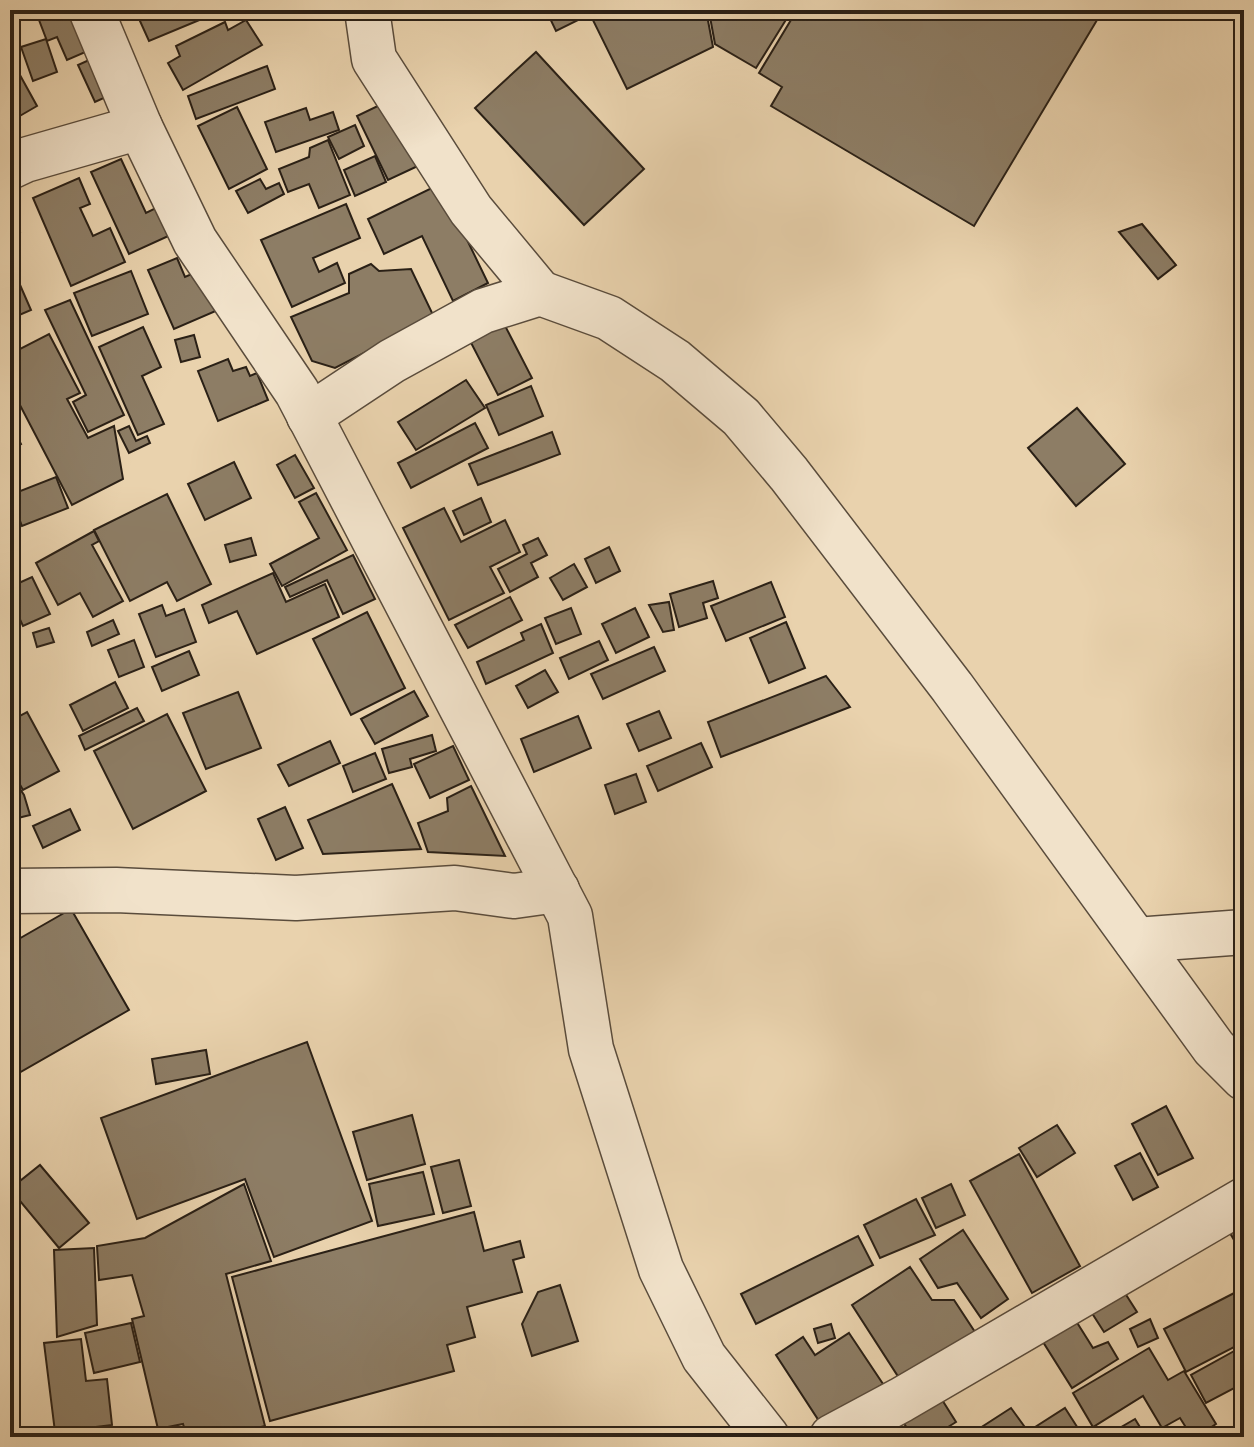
<svg xmlns="http://www.w3.org/2000/svg" width="1254" height="1447" viewBox="0 0 1254 1447" font-family="'Libre Bodoni',serif">
  <style>
    .building { fill: #8d7d65; stroke: #2a2016; stroke-width: 2 }
    .lines { fill: none; stroke-linecap: round; stroke-linejoin: round }
    .street-casing { stroke: #5a4c3c; stroke-width: 47 }
    .street { stroke: #f1e2ca; stroke-width: 44 }
  </style>
  <rect width="100%" height="100%" fill="#e9d2ad"/>
  <filter id="stains"><feTurbulence type="fractalNoise" baseFrequency=".0025" numOctaves="4"/><feColorMatrix values="0 0 0 0 .2 0 0 0 0 .09 0 0 0 0 .02 0 0 0 .5 -.17"/></filter>
  <radialGradient id="worn" r=".72"><stop offset=".6" stop-color="#630" stop-opacity="0"/><stop offset="1" stop-color="#630" stop-opacity=".3"/></radialGradient>
  <g class="building">
    <polygon points="41,10 81,10 97,47 67,60 57,37 47,41 36,12"/>
    <polygon points="135,10 221,10 221,11 149,41"/>
    <polygon points="546,10 706,10 713,47 627,89 590,14 556,31"/>
    <polygon points="714,10 792,10 756,68 715,44 710,17"/>
    <polygon points="797,10 1103,10 974,226 771,106 782,87 759,73"/>
    <polygon points="246,20 262,45 183,90 168,63 180,56 176,46 225,22 228,30"/>
    <polygon points="46,39 57,72 33,81 21,47"/>
    <polygon points="536,52 644,169 584,225 475,108"/>
    <polygon points="100,55 117,92 95,102 78,65"/>
    <polygon points="10,57 37,106 18,117 10,103"/>
    <polygon points="267,66 275,89 196,119 188,96"/>
    <polygon points="388,101 420,165 388,180 357,116"/>
    <polygon points="237,107 267,169 229,189 198,126"/>
    <polygon points="306,108 310,120 333,112 339,130 276,152 265,122"/>
    <polygon points="355,125 364,146 339,159 328,137"/>
    <polygon points="328,140 350,195 319,208 309,184 288,192 279,169 309,157 310,148"/>
    <polygon points="375,156 386,182 355,196 344,170"/>
    <polygon points="121,159 146,213 162,205 175,233 129,254 91,172"/>
    <polygon points="79,178 90,204 80,208 93,236 110,228 125,262 71,286 33,198"/>
    <polygon points="260,179 266,189 279,183 284,194 248,213 236,191"/>
    <polygon points="440,184 488,283 453,301 422,236 384,254 368,219"/>
    <polygon points="346,204 360,238 313,258 319,272 337,263 345,283 292,307 261,240"/>
    <polygon points="15,209 20,232 10,235 10,210"/>
    <polygon points="1142,224 1176,265 1158,279 1119,232"/>
    <polygon points="177,258 185,277 201,270 218,310 174,329 148,270"/>
    <polygon points="10,262 31,310 10,319"/>
    <polygon points="371,264 379,271 411,269 434,317 335,368 312,361 291,317 349,293 349,274"/>
    <polygon points="131,271 148,314 92,336 74,293"/>
    <polygon points="70,300 124,415 88,432 73,402 86,395 45,310"/>
    <polygon points="501,318 532,378 498,395 467,335"/>
    <polygon points="143,327 161,367 142,376 164,424 138,435 99,347"/>
    <polygon points="49,334 80,393 67,399 88,438 114,426 123,479 72,505 10,386 10,354"/>
    <polygon points="194,335 200,357 181,362 175,340"/>
    <polygon points="228,359 233,371 246,367 250,376 257,373 268,400 218,421 198,371"/>
    <polygon points="466,380 485,408 416,450 398,422"/>
    <polygon points="531,386 543,416 499,435 486,405"/>
    <polygon points="1077,408 1125,464 1076,506 1028,448"/>
    <polygon points="10,423 21,444 10,450"/>
    <polygon points="475,423 488,448 411,488 398,463"/>
    <polygon points="129,426 136,441 147,436 150,443 129,453 118,431"/>
    <polygon points="552,432 560,454 478,485 469,464"/>
    <polygon points="295,455 314,488 295,498 277,465"/>
    <polygon points="234,462 251,498 205,520 188,484"/>
    <polygon points="56,477 68,508 22,526 10,495"/>
    <polygon points="316,493 347,550 282,586 270,564 319,538 299,502"/>
    <polygon points="167,494 211,584 177,601 167,582 130,601 94,530"/>
    <polygon points="481,498 491,522 464,535 453,511"/>
    <polygon points="444,508 461,542 505,520 520,552 490,567 504,593 449,620 403,528"/>
    <polygon points="94,531 99,541 92,545 123,601 93,617 80,593 58,605 36,563"/>
    <polygon points="251,538 256,555 230,562 225,545"/>
    <polygon points="538,538 547,555 531,563 538,577 510,592 498,569 527,554 523,545"/>
    <polygon points="609,547 620,571 596,583 585,559"/>
    <polygon points="353,555 375,599 343,614 327,580 290,597 285,587"/>
    <polygon points="574,564 587,587 563,600 550,578"/>
    <polygon points="273,573 286,602 325,584 339,617 257,654 237,611 209,623 202,605"/>
    <polygon points="32,577 50,614 23,626 10,598 10,587"/>
    <polygon points="713,581 718,598 703,603 707,618 679,627 670,594"/>
    <polygon points="771,582 785,617 726,641 711,606"/>
    <polygon points="510,597 522,620 468,648 455,625"/>
    <polygon points="669,602 674,630 663,632 649,605"/>
    <polygon points="162,605 166,616 184,609 196,642 156,657 139,614"/>
    <polygon points="571,608 581,634 556,644 545,618"/>
    <polygon points="635,608 649,637 616,653 602,624"/>
    <polygon points="367,612 405,688 351,715 313,639"/>
    <polygon points="113,620 119,634 92,646 87,632"/>
    <polygon points="786,622 805,668 769,683 750,638"/>
    <polygon points="541,624 553,653 486,684 477,662 524,640 521,633"/>
    <polygon points="49,628 54,642 37,647 33,633"/>
    <polygon points="134,640 144,667 119,677 108,650"/>
    <polygon points="599,641 608,660 569,679 560,658"/>
    <polygon points="654,647 665,671 603,699 591,674"/>
    <polygon points="189,651 199,675 162,691 152,667"/>
    <polygon points="545,670 558,692 528,708 516,686"/>
    <polygon points="826,676 850,707 721,757 708,722"/>
    <polygon points="115,682 128,708 83,731 70,705"/>
    <polygon points="414,691 428,716 375,744 361,719"/>
    <polygon points="238,692 261,748 206,769 183,713"/>
    <polygon points="137,708 144,721 85,750 79,736"/>
    <polygon points="659,711 671,738 639,751 627,724"/>
    <polygon points="27,712 59,771 23,790 10,767 10,721"/>
    <polygon points="167,714 206,791 133,829 94,751"/>
    <polygon points="578,716 591,748 534,772 521,739"/>
    <polygon points="432,735 436,751 410,759 412,767 389,773 382,749"/>
    <polygon points="330,741 340,763 289,786 278,765"/>
    <polygon points="701,743 712,767 658,791 647,766"/>
    <polygon points="453,746 469,780 430,798 414,764"/>
    <polygon points="375,753 386,779 353,792 343,766"/>
    <polygon points="10,774 24,795 30,815 10,820"/>
    <polygon points="636,774 646,802 615,814 605,785"/>
    <polygon points="392,784 421,849 323,854 308,820"/>
    <polygon points="471,786 505,856 428,852 418,823 448,811 447,798"/>
    <polygon points="285,807 303,848 276,860 258,819"/>
    <polygon points="70,809 80,830 43,848 33,826"/>
    <polygon points="10,829 17,851 10,853"/>
    <polygon points="71,909 129,1010 10,1078 10,944"/>
    <polygon points="307,1042 372,1221 274,1257 245,1179 137,1219 101,1118"/>
    <polygon points="206,1050 210,1074 156,1084 152,1059"/>
    <polygon points="1166,1106 1193,1158 1158,1175 1132,1124"/>
    <polygon points="412,1115 425,1164 367,1180 353,1132"/>
    <polygon points="1057,1125 1075,1153 1037,1177 1019,1148"/>
    <polygon points="1140,1153 1158,1187 1133,1200 1115,1166"/>
    <polygon points="1019,1154 1080,1266 1032,1293 970,1181"/>
    <polygon points="459,1160 471,1206 443,1213 431,1167"/>
    <polygon points="40,1165 89,1223 59,1248 10,1189"/>
    <polygon points="423,1172 434,1214 378,1226 369,1184"/>
    <polygon points="244,1184 271,1261 226,1274 265,1426 223,1437 187,1437 183,1424 158,1429 132,1319 144,1316 132,1275 99,1280 97,1246 145,1238"/>
    <polygon points="951,1184 965,1215 936,1228 922,1198"/>
    <polygon points="916,1199 935,1235 880,1258 864,1225"/>
    <polygon points="474,1212 484,1251 520,1241 524,1257 513,1260 522,1292 467,1307 475,1337 447,1345 454,1371 270,1421 232,1277"/>
    <polygon points="1244,1225 1244,1257 1230,1233"/>
    <polygon points="963,1230 1008,1299 981,1318 957,1283 938,1288 920,1259"/>
    <polygon points="858,1236 873,1265 756,1324 741,1294"/>
    <polygon points="94,1248 97,1325 57,1337 54,1250"/>
    <polygon points="910,1267 932,1300 954,1300 975,1332 901,1381 852,1305"/>
    <polygon points="560,1285 578,1341 532,1356 522,1324 538,1292"/>
    <polygon points="1244,1288 1244,1342 1186,1372 1164,1329"/>
    <polygon points="1123,1290 1137,1312 1104,1332 1090,1310"/>
    <polygon points="1071,1313 1093,1348 1108,1342 1118,1359 1072,1388 1038,1334"/>
    <polygon points="1150,1319 1158,1338 1138,1347 1130,1329"/>
    <polygon points="131,1323 140,1362 94,1373 85,1333"/>
    <polygon points="831,1324 835,1338 818,1343 814,1329"/>
    <polygon points="849,1333 883,1384 821,1424 776,1355 803,1337 815,1355"/>
    <polygon points="81,1339 86,1381 107,1379 112,1425 55,1432 44,1343"/>
    <polygon points="1149,1348 1168,1380 1184,1371 1216,1424 1196,1437 1192,1437 1180,1418 1162,1428 1143,1396 1093,1427 1073,1393"/>
    <polygon points="1236,1350 1244,1364 1244,1383 1206,1403 1191,1375"/>
    <polygon points="939,1395 956,1422 932,1437 913,1437 901,1419"/>
    <polygon points="1011,1408 1032,1437 982,1437 977,1430"/>
    <polygon points="1065,1408 1081,1433 1076,1437 1037,1437 1032,1429"/>
    <polygon points="1135,1419 1146,1437 1104,1437"/>
  </g>
  <g class="lines">
    <defs>
      <g id="street">
        <polyline points="91,10 140,127 195,241 297,392 570,916 591,1049 661,1269 704,1357 767,1437"/>
        <polyline points="367,10 374,59 471,210 540,293"/>
        <polyline points="10,167 25,160 140,127"/>
        <polyline points="309,416 392,361 483,311 540,293 609,318 675,361 741,417 789,474 952,687 1214,1048 1244,1078"/>
        <polyline points="10,891 116,890 296,898 455,888 514,896 557,890"/>
        <polyline points="1136,940 1244,932"/>
        <polyline points="832,1437 901,1400 1244,1200"/>
      </g>
    </defs>
    <use href="#street" class="street-casing"/>
    <use href="#street" class="street"/>
  </g>
  <rect width="1254" height="1447" fill="none" stroke="#e9d2ad" stroke-width="40"/>
  <rect x="12" y="12" width="1230" height="1423" fill="none" stroke="#2a2016" stroke-width="4"/>
  <rect x="20" y="20" width="1214" height="1407" fill="none" stroke="#2a2016" stroke-width="2"/>
  <rect width="100%" height="100%" filter="url(#stains)"/>
  <rect width="100%" height="100%" fill="url(#worn)"/>
</svg>
